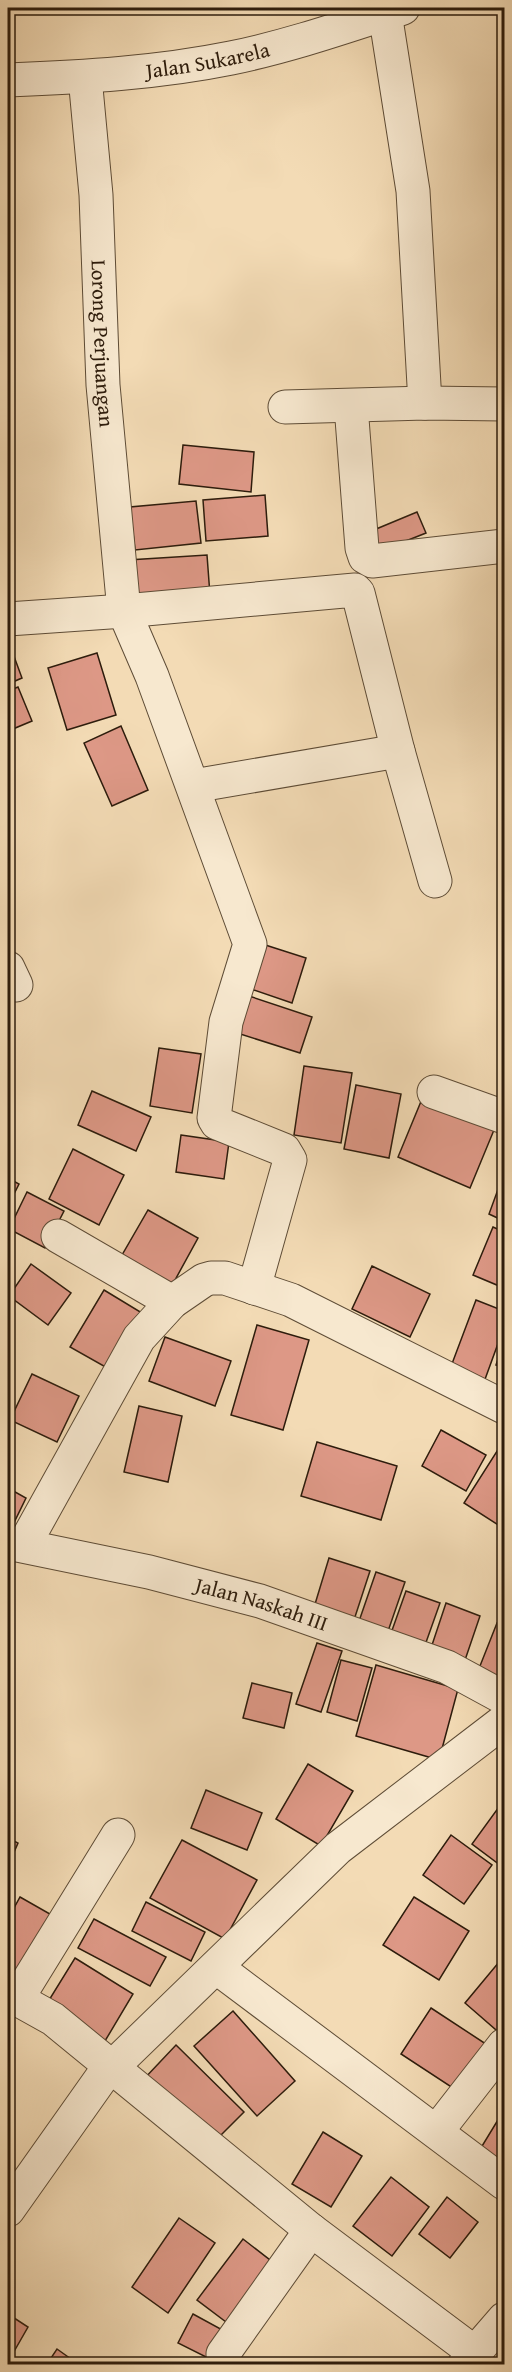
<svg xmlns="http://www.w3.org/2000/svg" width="512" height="2372" viewBox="0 0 512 2372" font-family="'Gentium Book Plus',serif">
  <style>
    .building { fill: #dd9886; stroke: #2d1c0c; stroke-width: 1.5 }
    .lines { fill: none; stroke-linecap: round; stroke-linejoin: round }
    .minor-casing { stroke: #5e4c36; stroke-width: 35 }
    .minor { stroke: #f7e8cf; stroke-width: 33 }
    .labels { text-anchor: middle; stroke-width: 4.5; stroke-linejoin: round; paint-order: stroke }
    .street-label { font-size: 21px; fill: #2d1c0c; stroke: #f7e8cf }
  </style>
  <rect width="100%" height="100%" fill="#f3dbb5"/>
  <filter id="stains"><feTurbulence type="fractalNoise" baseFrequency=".00333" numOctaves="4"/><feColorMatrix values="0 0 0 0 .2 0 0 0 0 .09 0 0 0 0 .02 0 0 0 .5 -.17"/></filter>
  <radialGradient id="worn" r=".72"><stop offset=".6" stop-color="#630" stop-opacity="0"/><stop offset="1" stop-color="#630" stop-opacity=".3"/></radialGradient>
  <g class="building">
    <polygon points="183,445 254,452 251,492 179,484"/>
    <polygon points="265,495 268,536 206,541 203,500"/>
    <polygon points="196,501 201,543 135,550 130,507"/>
    <polygon points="417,512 426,533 378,552 369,532"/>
    <polygon points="207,555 210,595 131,600 128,560"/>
    <polygon points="8,640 22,678 8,684"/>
    <polygon points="97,653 116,715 67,730 48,668"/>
    <polygon points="18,687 32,721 8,731 8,691"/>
    <polygon points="121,726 148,790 112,806 84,743"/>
    <polygon points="256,942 306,958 292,1003 242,986"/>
    <polygon points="246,995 312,1017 300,1053 234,1032"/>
    <polygon points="159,1048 201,1054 192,1113 150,1106"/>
    <polygon points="304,1066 352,1073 341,1143 294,1135"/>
    <polygon points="356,1085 401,1094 389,1158 344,1149"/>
    <polygon points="92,1091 151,1117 136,1151 78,1125"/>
    <polygon points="422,1099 494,1130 470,1188 398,1157"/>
    <polygon points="181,1135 229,1142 224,1179 176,1172"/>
    <polygon points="73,1149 124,1175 99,1225 49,1199"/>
    <polygon points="504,1173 504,1221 489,1214"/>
    <polygon points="8,1178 19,1184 8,1206"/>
    <polygon points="27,1192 64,1211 45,1248 9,1229"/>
    <polygon points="148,1210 198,1238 169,1291 118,1262"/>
    <polygon points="493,1227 504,1232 504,1288 473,1275"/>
    <polygon points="31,1264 71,1293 48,1325 9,1296"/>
    <polygon points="372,1266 430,1294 410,1337 352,1309"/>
    <polygon points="104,1290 142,1313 109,1369 70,1347"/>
    <polygon points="476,1300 504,1311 504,1327 484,1382 450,1369"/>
    <polygon points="257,1325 309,1340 283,1430 231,1415"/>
    <polygon points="165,1337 231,1361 215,1406 149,1381"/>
    <polygon points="504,1341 504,1368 496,1365"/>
    <polygon points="32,1374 79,1396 57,1442 10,1420"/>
    <polygon points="139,1406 182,1416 168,1482 124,1472"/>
    <polygon points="441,1430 486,1455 466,1491 422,1466"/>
    <polygon points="317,1442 397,1466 381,1520 301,1496"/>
    <polygon points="499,1448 504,1452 504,1525 503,1528 464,1503"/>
    <polygon points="8,1488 26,1498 8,1535"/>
    <polygon points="329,1558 370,1571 352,1626 312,1614"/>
    <polygon points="376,1572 405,1582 386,1637 357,1627"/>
    <polygon points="406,1591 440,1603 424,1648 390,1636"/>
    <polygon points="446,1603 480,1616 464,1663 430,1651"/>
    <polygon points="497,1623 504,1626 504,1682 478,1671"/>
    <polygon points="317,1643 342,1651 321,1712 296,1704"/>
    <polygon points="341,1660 372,1668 357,1721 327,1712"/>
    <polygon points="376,1665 458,1689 439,1760 356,1736"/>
    <polygon points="252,1683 292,1693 284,1728 243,1718"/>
    <polygon points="308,1764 353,1791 321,1846 276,1819"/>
    <polygon points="206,1790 262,1813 247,1850 191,1828"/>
    <polygon points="504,1800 504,1868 472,1844"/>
    <polygon points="451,1835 492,1865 464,1904 423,1875"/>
    <polygon points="8,1838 18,1843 8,1866"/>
    <polygon points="182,1840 257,1880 225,1939 150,1898"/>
    <polygon points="20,1897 57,1918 23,1981 8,1972 8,1919"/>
    <polygon points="414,1897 469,1931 439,1980 383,1945"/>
    <polygon points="146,1902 205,1932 191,1961 132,1931"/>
    <polygon points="94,1919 166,1957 150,1986 78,1948"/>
    <polygon points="504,1956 504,2034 503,2036 465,2003"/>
    <polygon points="75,1958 133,1994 105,2041 46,2005"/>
    <polygon points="431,2008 492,2048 462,2094 401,2054"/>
    <polygon points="233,2011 295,2081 257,2116 194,2046"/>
    <polygon points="176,2045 244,2112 210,2146 143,2080"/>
    <polygon points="504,2110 504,2167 479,2151"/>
    <polygon points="323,2132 362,2156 331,2207 292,2184"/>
    <polygon points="391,2177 429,2207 392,2256 353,2226"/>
    <polygon points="447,2197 478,2222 450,2258 419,2234"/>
    <polygon points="179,2218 215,2243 168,2313 132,2287"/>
    <polygon points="243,2239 279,2267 234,2328 197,2300"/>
    <polygon points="8,2314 28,2327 8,2362"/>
    <polygon points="193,2314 228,2333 214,2361 178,2343"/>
    <polygon points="57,2349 78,2364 47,2364"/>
  </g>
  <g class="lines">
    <defs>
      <g id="minor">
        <polyline points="385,13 413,191 425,403"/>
        <path id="s1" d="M85,77l11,118 7,190 21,226 28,65 98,268 -24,78 -12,96 3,5 67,27 6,10 -36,128"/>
        <path id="s2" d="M8,80c75,-3 149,-7 223,-22 59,-12 116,-32 172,-50"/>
        <polyline points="351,406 362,548 365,557 372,561 504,546"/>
        <polyline points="285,407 425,403 504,404"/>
        <polyline points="8,619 124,611 355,590 358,593 398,751 435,881"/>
        <polyline points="205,784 398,751"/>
        <polyline points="8,968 16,985"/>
        <polyline points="434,1092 504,1117"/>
        <polyline points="58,1236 172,1302"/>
        <path id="s3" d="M8,1543l141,29 111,29 187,66 57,31"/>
        <polyline points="24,1545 139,1338 172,1302 204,1280 211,1278 225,1278 291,1300 504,1407"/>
        <polyline points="216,1967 504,2183"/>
        <polyline points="8,1994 53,2019 311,2230 475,2353"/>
        <polyline points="17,1999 118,1835"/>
        <polyline points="437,2131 504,2045"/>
        <polyline points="8,2210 102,2077 338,1848 504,1721"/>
        <polyline points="223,2354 311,2230"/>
        <polyline points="465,2364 504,2319"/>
      </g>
    </defs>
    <use href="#minor" class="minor-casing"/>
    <use href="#minor" class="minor"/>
  </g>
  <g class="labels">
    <g class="street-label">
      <text dy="7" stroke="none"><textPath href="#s2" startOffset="201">Jalan Sukarela</textPath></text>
      <text dy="7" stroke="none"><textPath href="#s1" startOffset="267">Lorong Perjuangan</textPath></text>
      <text dy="7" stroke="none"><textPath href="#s3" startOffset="261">Jalan Naskah III</textPath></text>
    </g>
  </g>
  <rect width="512" height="2372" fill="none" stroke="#f3dbb5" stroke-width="30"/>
  <rect x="9" y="9" width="494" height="2354" fill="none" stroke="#2d1c0c" stroke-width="3"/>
  <rect x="15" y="15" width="482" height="2342" fill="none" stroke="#2d1c0c" stroke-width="1.5"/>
  <rect width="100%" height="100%" filter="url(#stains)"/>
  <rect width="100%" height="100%" fill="url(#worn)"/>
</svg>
